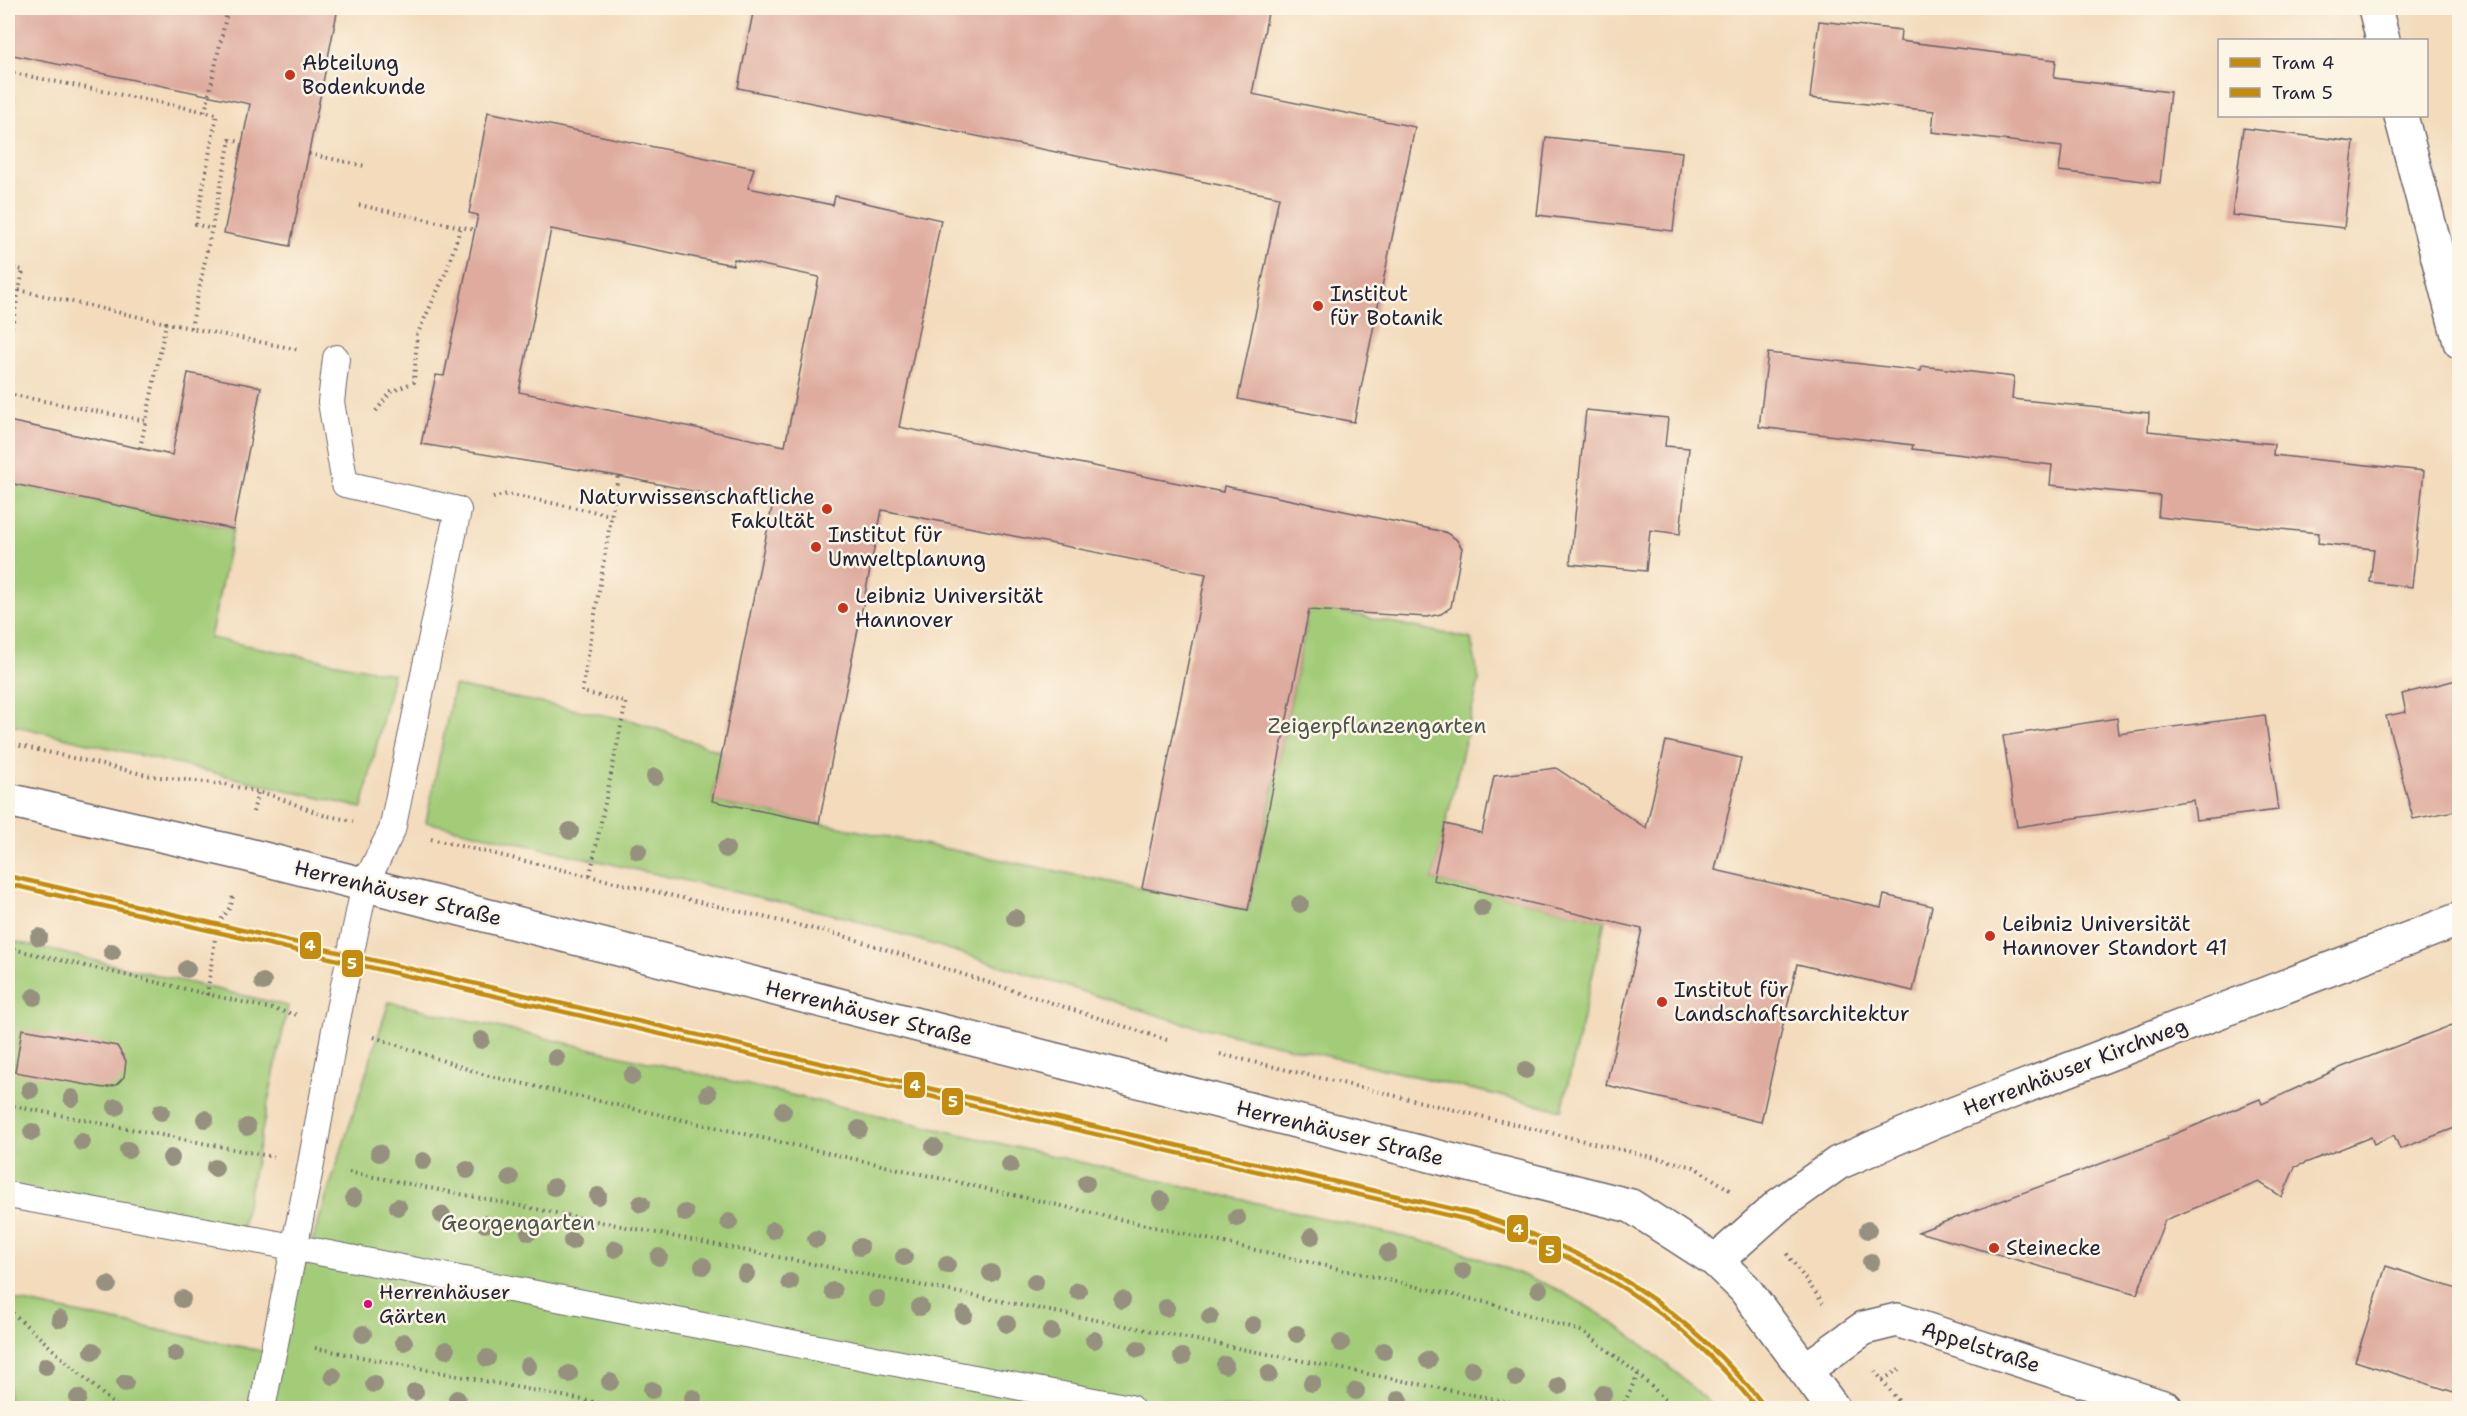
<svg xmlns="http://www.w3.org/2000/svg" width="2467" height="1416" viewBox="0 0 2467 1416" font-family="'Shantell Sans',sans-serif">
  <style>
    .green { fill: #a3cc78; stroke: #62775a; stroke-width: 1.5 }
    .building { fill: #deab9e; fill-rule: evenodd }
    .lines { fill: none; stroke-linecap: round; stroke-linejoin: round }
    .lane-casing { stroke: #6b6368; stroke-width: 28 }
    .street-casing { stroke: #6b6368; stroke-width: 36 }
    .secondary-casing { stroke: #6b6368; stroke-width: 36 }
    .path { stroke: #6b6368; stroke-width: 4; stroke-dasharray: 1.5 4.5; stroke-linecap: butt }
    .lane { stroke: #fff; stroke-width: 26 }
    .street { stroke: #fff; stroke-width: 33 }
    .secondary { stroke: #fff; stroke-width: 33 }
    .tram-1-casing { stroke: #fcf5e5; stroke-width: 9 }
    .tram-2-casing { stroke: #fcf5e5; stroke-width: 9 }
    .tram-1 { stroke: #c38c0f; stroke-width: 4.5 }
    .tram-2 { stroke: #c38c0f; stroke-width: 4.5 }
    .tree { fill: #96917f }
    .poi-dot { fill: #c8321e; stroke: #fcf5e5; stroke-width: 2 }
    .bus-dot { fill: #e5007d; stroke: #fcf5e5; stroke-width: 2 }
    .labels { text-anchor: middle; stroke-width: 5; stroke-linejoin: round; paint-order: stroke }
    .bus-label { font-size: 20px; fill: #22223b; stroke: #fcf5e5; text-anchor: start }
    .poi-label { font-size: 21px; fill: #22223b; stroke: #fcf5e5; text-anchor: start }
    .park-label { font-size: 21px; fill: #49554d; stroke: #fcf5e5 }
    .street-label { font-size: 21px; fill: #22223b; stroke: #fcf5e5 }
    .line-badge { stroke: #fcf5e5; stroke-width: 2 }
    .badge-label { font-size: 16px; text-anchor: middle; font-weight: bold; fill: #fff }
  </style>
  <rect width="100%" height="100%" fill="#fcf5e5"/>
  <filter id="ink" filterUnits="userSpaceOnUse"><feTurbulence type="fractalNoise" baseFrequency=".0167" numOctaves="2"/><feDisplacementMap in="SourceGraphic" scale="12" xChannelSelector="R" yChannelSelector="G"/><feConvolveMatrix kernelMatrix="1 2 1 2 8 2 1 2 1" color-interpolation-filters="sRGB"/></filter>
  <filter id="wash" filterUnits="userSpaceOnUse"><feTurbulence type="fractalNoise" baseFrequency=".008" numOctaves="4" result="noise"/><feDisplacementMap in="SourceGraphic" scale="24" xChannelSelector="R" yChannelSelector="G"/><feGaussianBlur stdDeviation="1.35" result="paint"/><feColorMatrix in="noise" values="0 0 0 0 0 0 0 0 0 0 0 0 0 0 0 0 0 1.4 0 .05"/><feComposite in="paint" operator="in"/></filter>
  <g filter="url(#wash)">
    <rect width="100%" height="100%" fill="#f3dbbc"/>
    <g class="green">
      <polygon points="8,483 233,529 210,638 393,674 362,808 8,724"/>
      <polygon points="1313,592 1342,612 1471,639 1479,680 1433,880 1605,920 1562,1110 1183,1023 849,918 426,822 454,686 634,721 722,752 712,801 1248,910"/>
      <polygon points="8,940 288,1006 240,1237 8,1195"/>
      <path d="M389,1002l1063,246c33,13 69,25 102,40 61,30 112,74 160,120h-1706v-109l268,55z"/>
    </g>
    <g id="blocks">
      <g class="building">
        <polygon points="8,8 338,8 290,246 224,233 250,104 8,54"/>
        <polygon points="754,8 1269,8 1252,94 1415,127 1354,422 1238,399 1279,197 738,88"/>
        <polygon points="1819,21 1901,30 1900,41 2056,60 2054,78 2170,92 2160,183 2059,171 2062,147 1932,132 1934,111 1810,98"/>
        <path d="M488,112l266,56 -6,20 85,17 2,-9 106,24 -42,207 324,65 1,-6 221,46 11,7 6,9 -11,59 -10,7 -14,3 -118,-7 -61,300 -106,-22 64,-314 -324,-64 -63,313 -107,-22 60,-294 -154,-31 -197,-32 15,-69 8,1 34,-161 -9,-2zM551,229l182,36 1,-6 85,18 -34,169 -266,-54z"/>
        <polygon points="2243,128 2354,142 2344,228 2232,215"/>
        <polygon points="1546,137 1682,152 1673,231 1537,215"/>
        <polygon points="1768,353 1921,371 1922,366 2014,377 2012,399 2149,413 2148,431 2274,444 2273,455 2424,471 2412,587 2370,582 2374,549 2318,543 2319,533 2158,517 2160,496 2050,485 2052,465 1912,449 1913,445 1759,427"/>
        <polygon points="188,373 261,387 233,529 8,483 8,421 172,455"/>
        <polygon points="1586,410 1668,418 1665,446 1689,448 1680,534 1650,530 1646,571 1570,564"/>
        <polygon points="2460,679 2460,810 2413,819 2386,716 2406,712 2402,694"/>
        <polygon points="2265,715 2278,810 2196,820 2193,800 2017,827 2003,736 2117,718 2119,734"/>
        <polygon points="1666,741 1741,758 1715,870 1881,908 1884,895 1932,906 1913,991 1797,964 1761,1122 1606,1085 1642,929 1433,880 1445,824 1482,833 1494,776 1556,768 1646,828"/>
        <polygon points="2460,1022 2460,1126 2400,1149 2394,1135 2374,1144 2371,1137 2295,1167 2282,1197 2259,1182 2165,1220 2137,1294 1918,1232 2167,1139 2167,1137 2260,1099 2262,1104 2342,1067"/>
        <polygon points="22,1029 117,1046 126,1061 124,1077 116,1085 104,1088 15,1072"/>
        <polygon points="2386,1266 2460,1290 2460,1394 2355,1361"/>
      </g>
    </g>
  </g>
  <g filter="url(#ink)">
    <use href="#blocks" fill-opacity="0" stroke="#6b6368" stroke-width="1.5"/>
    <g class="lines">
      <defs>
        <g id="lane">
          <polyline points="8,1195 240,1237 1130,1408"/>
          <polyline points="262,1408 311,1164 336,1024 365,884 392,830 458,510 345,484 331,402 336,358"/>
        </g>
        <g id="street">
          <polyline points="2375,8 2383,40"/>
          <polyline points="2401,116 2460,342"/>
          <polyline points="1805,1370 1864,1328 1897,1320 2166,1408"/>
        </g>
        <g id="secondary">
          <polyline points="8,800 244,854 1631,1206 1716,1261 1744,1288 1833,1408"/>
          <polyline points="1716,1261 1779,1205 1838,1163 1935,1121 2460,919"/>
        </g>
      </defs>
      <use href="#lane" class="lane-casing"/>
      <use href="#street" class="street-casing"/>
      <use href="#secondary" class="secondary-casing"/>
      <g class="path">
        <polyline points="8,72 217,114 196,224 211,229"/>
        <polyline points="205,112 228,8"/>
        <polyline points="309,154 365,166"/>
        <polyline points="359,205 475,230"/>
        <polyline points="8,267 23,270 8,346"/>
        <polyline points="19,290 166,323"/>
        <polyline points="191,328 230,140 242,142"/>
        <polyline points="8,394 146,421 166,323 300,350"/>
        <polyline points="376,411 391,392 414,382 417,335 447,270 461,226"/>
        <polyline points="140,448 146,421"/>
        <polyline points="493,498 507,494 611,515"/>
        <polyline points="8,743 151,776 223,784 271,795 323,815 353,821"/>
        <polyline points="253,812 258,792"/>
        <polyline points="431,839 844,936 1170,1041"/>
        <polyline points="590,875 626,702 582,692 618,476"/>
        <polyline points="8,948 298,1015"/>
        <polyline points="207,995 217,925 231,906 233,895"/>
        <polyline points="374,1037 485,1075 1489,1303 1584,1332 1638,1374 1674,1408"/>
        <polyline points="1220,1054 1694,1167 1730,1190"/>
        <polyline points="8,1105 274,1157"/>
        <polyline points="349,1172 1540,1408"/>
        <polyline points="1787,1254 1823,1303"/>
        <polyline points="8,1309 118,1408"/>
        <polyline points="315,1348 624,1408"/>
        <polyline points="1875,1371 1904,1408"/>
        <polyline points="1883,1380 1902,1367"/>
        <polyline points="1622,1408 1638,1374"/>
      </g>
      <use href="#lane" class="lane"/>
      <use href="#street" class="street"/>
      <use href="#secondary" class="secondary"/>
      <defs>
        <path id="tram-1" d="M8,876l1467,338c121,38 212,94 291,194"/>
        <path id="tram-2" d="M8,884l1465,337c116,36 208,92 284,187"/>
      </defs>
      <use href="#tram-1" class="tram-1-casing"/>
      <use href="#tram-2" class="tram-2-casing"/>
      <use href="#tram-1" class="tram-1"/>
      <use href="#tram-2" class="tram-2"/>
    </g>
    <g class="tree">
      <circle cx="655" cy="777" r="9"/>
      <circle cx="570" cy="831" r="9"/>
      <circle cx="726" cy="849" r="9"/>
      <circle cx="638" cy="851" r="9"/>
      <circle cx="1300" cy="904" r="9"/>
      <circle cx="1482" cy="908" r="9"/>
      <circle cx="1015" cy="918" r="9"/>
      <circle cx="39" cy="937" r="9"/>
      <circle cx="112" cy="952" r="9"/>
      <circle cx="187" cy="969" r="9"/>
      <circle cx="263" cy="982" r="9"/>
      <circle cx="34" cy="997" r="9"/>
      <circle cx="481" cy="1040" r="9"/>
      <circle cx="556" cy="1058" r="9"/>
      <circle cx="1526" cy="1070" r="9"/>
      <circle cx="632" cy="1076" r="9"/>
      <circle cx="30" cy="1090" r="9"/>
      <circle cx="708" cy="1094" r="9"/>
      <circle cx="72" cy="1098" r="9"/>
      <circle cx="116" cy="1107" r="9"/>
      <circle cx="783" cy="1111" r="9"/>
      <circle cx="161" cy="1112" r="9"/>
      <circle cx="205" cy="1119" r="9"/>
      <circle cx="247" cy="1127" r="9"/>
      <circle cx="859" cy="1129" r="9"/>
      <circle cx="32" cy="1132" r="9"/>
      <circle cx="82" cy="1142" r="9"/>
      <circle cx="934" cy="1147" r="9"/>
      <circle cx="128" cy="1150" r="9"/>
      <circle cx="379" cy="1153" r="9"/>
      <circle cx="171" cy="1158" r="9"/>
      <circle cx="423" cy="1161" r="9"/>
      <circle cx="1010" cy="1165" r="9"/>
      <circle cx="215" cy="1168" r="9"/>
      <circle cx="467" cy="1170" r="9"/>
      <circle cx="510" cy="1178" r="9"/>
      <circle cx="1086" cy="1183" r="9"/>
      <circle cx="554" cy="1187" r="9"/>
      <circle cx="598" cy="1196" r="9"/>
      <circle cx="354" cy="1198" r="9"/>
      <circle cx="1161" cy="1200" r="9"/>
      <circle cx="641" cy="1204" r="9"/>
      <circle cx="398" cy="1207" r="9"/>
      <circle cx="685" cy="1213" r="9"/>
      <circle cx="442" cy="1215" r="9"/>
      <circle cx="1237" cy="1218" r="9"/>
      <circle cx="729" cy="1222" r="9"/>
      <circle cx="485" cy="1224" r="9"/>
      <circle cx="773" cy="1230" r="9"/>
      <circle cx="1868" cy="1230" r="9"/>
      <circle cx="529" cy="1232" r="9"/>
      <circle cx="1312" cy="1236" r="9"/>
      <circle cx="816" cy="1239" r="9"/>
      <circle cx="572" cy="1241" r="9"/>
      <circle cx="860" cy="1247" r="9"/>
      <circle cx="615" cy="1249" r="9"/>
      <circle cx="1388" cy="1253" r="9"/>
      <circle cx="659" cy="1257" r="9"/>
      <circle cx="904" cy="1257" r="9"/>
      <circle cx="1871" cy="1262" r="9"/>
      <circle cx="947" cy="1265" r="9"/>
      <circle cx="703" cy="1266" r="9"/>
      <circle cx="1463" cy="1271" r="9"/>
      <circle cx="991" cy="1273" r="9"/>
      <circle cx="746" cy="1274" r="9"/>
      <circle cx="790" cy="1282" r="9"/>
      <circle cx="1035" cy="1282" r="9"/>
      <circle cx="108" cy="1285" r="9"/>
      <circle cx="1539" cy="1289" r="9"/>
      <circle cx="833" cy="1291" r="9"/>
      <circle cx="1078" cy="1291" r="9"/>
      <circle cx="182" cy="1299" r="9"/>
      <circle cx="877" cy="1299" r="9"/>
      <circle cx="1122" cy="1300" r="9"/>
      <circle cx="920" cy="1307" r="9"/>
      <circle cx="1166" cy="1308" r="9"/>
      <circle cx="964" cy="1315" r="9"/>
      <circle cx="1210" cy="1317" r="9"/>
      <circle cx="60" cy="1319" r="9"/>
      <circle cx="1007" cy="1324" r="9"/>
      <circle cx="1253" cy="1325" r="9"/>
      <circle cx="1051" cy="1332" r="9"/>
      <circle cx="363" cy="1334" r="9"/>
      <circle cx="1297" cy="1334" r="9"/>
      <circle cx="1094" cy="1340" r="9"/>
      <circle cx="404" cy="1342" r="9"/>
      <circle cx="1341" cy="1343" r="9"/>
      <circle cx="1138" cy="1349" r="9"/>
      <circle cx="446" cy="1350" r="9"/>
      <circle cx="93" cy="1351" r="9"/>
      <circle cx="1384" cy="1351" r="9"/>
      <circle cx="175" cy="1354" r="9"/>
      <circle cx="1182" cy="1357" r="9"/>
      <circle cx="487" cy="1358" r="9"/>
      <circle cx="1428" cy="1360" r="9"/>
      <circle cx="1225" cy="1365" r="9"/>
      <circle cx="46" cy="1366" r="9"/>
      <circle cx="528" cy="1366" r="9"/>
      <circle cx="1472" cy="1369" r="9"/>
      <circle cx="569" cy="1374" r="9"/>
      <circle cx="1269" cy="1374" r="9"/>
      <circle cx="333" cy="1376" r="9"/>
      <circle cx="1516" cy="1378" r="9"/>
      <circle cx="610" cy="1382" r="9"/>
      <circle cx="125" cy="1383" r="9"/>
      <circle cx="1312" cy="1383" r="9"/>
      <circle cx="374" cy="1384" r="9"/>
      <circle cx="1559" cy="1386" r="9"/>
      <circle cx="652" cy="1390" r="9"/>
      <circle cx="1356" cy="1391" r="9"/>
      <circle cx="415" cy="1392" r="9"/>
      <circle cx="1603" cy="1394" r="9"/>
      <circle cx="78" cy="1398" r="9"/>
      <circle cx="693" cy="1398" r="9"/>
      <circle cx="457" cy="1399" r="9"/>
      <circle cx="1399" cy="1399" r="9"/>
    </g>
  </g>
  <g class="poi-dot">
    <circle cx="290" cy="75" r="6"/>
    <circle cx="1318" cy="306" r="6"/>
    <circle cx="827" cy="509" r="6"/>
    <circle cx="816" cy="547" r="6"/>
    <circle cx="843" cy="608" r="6"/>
    <circle cx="1990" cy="936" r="6"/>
    <circle cx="1662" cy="1002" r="6"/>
    <circle cx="1994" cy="1248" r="6"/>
  </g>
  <circle class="bus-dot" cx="368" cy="1304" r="5"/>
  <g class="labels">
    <g class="bus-label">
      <text x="379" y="1299">Herrenhäuser<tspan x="379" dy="24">Gärten</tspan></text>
    </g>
    <g class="poi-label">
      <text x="302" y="70">Abteilung<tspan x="302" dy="24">Bodenkunde</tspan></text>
      <text x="1330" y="301">Institut<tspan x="1330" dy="24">für Botanik</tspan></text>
      <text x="815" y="504" text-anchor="end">Naturwissenschaftliche<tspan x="815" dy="24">Fakultät</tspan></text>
      <text x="828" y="542">Institut für<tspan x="828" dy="24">Umweltplanung</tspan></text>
      <text x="855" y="603">Leibniz Universität<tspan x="855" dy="24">Hannover</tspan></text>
      <text x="2002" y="931">Leibniz Universität<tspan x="2002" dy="24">Hannover Standort 41</tspan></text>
      <text x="1674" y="997">Institut für<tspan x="1674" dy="24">Landschaftsarchitektur</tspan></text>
      <text x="2006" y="1255">Steinecke</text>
    </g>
    <g class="park-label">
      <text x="1377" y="733">Zeigerpflanzengarten</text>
      <text x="518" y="1230">Georgengarten</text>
    </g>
    <g class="street-label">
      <text transform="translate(398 893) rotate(14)" y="7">Herrenhäuser Straße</text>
      <text transform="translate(869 1013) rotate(14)" y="7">Herrenhäuser Straße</text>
      <text transform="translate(2075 1067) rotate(-21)" y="7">Herrenhäuser Kirchweg</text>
      <text transform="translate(1340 1133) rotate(14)" y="7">Herrenhäuser Straße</text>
      <text transform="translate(1981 1347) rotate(18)" y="7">Appelstraße</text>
    </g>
  </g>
  <g class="line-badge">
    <rect x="299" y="931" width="23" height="29" rx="6" fill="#c38c0f"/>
    <rect x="341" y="949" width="23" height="29" rx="6" fill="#c38c0f"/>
    <rect x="903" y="1071" width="23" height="28" rx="6" fill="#c38c0f"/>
    <rect x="941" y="1087" width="23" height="29" rx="6" fill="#c38c0f"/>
    <rect x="1506" y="1214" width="23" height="29" rx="6" fill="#c38c0f"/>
    <rect x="1538" y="1235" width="24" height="29" rx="6" fill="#c38c0f"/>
  </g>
  <g class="badge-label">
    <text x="310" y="951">4</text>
    <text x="352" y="969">5</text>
    <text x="915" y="1091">4</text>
    <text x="953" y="1107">5</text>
    <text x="1518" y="1235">4</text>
    <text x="1550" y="1256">5</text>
  </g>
  <rect width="2467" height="1416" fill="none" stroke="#fcf5e5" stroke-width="30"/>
  <rect x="2218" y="39" width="210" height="78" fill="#fcf5e5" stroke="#a5a1a1" stroke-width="1.5"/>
  <rect x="2230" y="58" width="30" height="9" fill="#c38c0f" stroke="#a5a1a1" stroke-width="1.5"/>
  <text x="2272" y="69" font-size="18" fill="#22223b">Tram 4</text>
  <rect x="2230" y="88" width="30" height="9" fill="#c38c0f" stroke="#a5a1a1" stroke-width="1.5"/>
  <text x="2272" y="99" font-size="18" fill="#22223b">Tram 5</text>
</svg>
